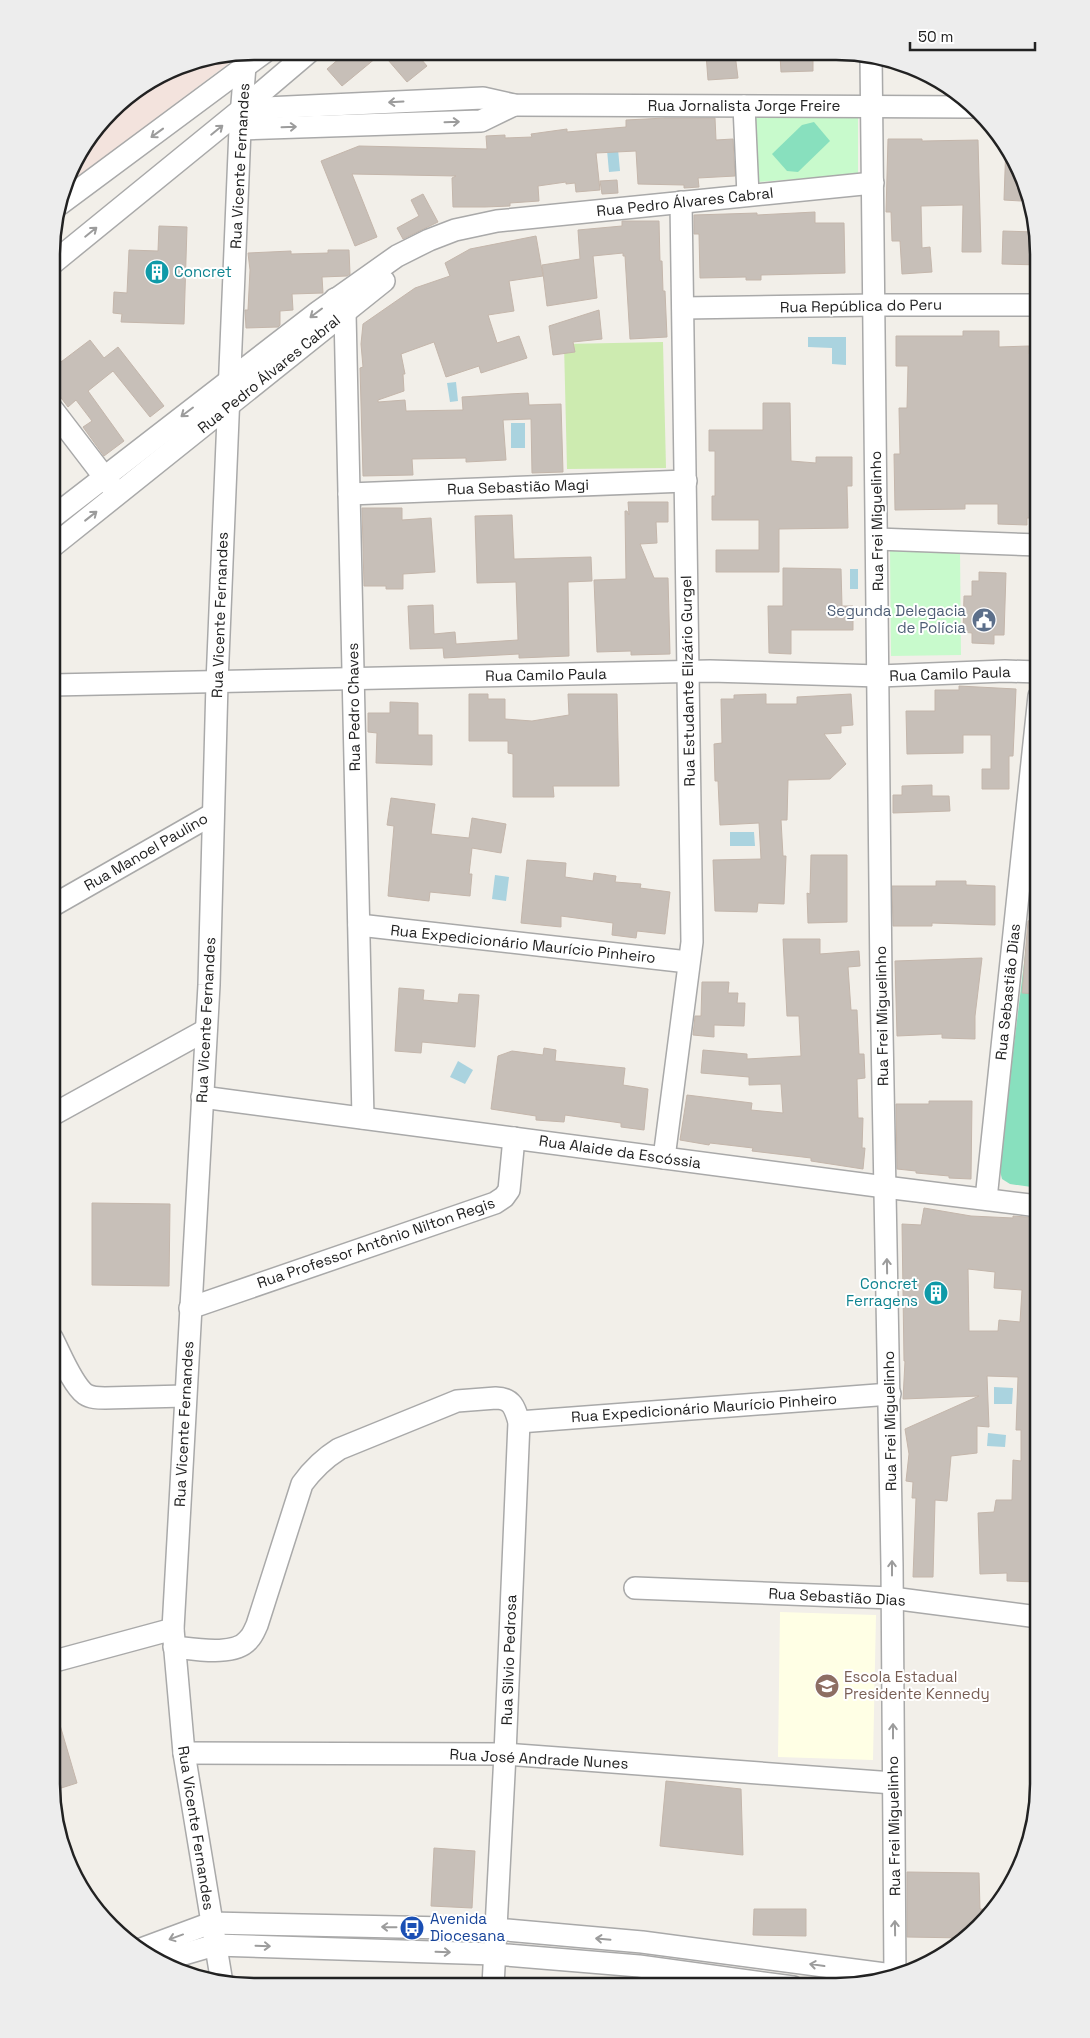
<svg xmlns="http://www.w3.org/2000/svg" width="1090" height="2038" viewBox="0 0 1090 2038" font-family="'Space Grotesk',sans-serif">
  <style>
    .education { fill: #ffffe5 }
    .military { fill: #f3e3dd }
    .grass { fill: #cdebb0 }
    .park { fill: #c8facc }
    .pitch { fill: #88e0be }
    .water { fill: #aad3df }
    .building { fill: #c7bfb8; stroke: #c4b6ab; fill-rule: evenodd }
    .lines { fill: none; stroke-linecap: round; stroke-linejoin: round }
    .minor-casing { stroke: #a9a9a9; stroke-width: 24 }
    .minor { stroke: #fff; stroke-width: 21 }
    .oneway { stroke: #9c9c9c }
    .labels { text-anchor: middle; stroke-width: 4; stroke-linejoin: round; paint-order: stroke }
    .street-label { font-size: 15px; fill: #222; stroke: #fff }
    .culture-label { font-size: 15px; fill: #0d838f; stroke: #fff; text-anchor: start }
    .service-label { font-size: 15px; fill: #4e5e75; stroke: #fff; text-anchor: end }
    .education-label { font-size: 15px; fill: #785e54; stroke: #fff; text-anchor: start }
    .transit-label { font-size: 15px; fill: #164399; stroke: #fff; text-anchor: start }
    .rim { fill: none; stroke: #222; stroke-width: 2.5 }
  </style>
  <rect width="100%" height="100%" fill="#f2efe9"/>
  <polygon class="education" points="780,1612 876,1615 873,1760 778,1757"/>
  <polygon class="military" points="229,56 229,63 65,187 72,164 120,102 177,67"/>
  <polygon class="grass" points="663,342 666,468 567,469 564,344"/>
  <g class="park">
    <polygon points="755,116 858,116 858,174 758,182"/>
    <polygon points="890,550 960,550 961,655 891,656"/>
  </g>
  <g class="pitch">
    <polygon points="814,122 830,141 798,172 787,171 772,154 802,125"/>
    <polygon points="1039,841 1038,1188 1010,1184 1002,1179 999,1167"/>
  </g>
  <g class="water">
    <polygon points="618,149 620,171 609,172 607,150"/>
    <polygon points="808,337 846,337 846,365 832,364 832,348 808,347"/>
    <polygon points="456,382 458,401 450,402 447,383"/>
    <rect x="511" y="423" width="14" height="25"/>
    <rect x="850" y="569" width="8" height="20"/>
    <polygon points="730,832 754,832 755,846 730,846"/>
    <polygon points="495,875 509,877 506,901 492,899"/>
    <polygon points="458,1061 473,1070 465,1084 450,1077"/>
    <polygon points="994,1387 1013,1388 1012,1404 994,1404"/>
    <polygon points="988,1433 1006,1435 1005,1447 987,1446"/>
  </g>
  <g class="building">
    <polygon points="347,52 415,52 427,66 407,82 382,53 342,86 327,69"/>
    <polygon points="706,54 735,54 738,78 708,80"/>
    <polygon points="780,55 813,55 813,71 781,72"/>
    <polygon points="665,118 715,118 716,140 733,139 735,176 698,178 699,187 684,188 684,185 638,184 636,151 596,153 600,190 576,192 575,183 566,184 566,182 538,186 539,201 510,203 510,206 485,207 453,207 452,178 456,176 352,174 377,237 355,246 321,161 359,146 487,149 486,136 505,135 505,138 532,137 531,134 567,129 567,132 626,127 626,120"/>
    <polygon points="888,139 922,139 922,141 978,140 981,252 962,252 963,205 921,206 922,248 930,247 932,272 902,274 900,241 892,241 891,212 886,212"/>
    <polygon points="1006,143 1022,177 1021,201 1004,200"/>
    <polygon points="617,180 618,193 602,194 600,181"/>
    <polygon points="423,194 438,222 403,239 397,228 419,216 411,200"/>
    <polygon points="815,212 815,223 844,223 845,273 761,275 761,280 746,280 746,277 700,278 699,234 694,234 694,215 757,213 757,215"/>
    <polygon points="622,221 659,221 660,261 662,261 663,291 665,291 667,337 630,339 625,256 623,256 623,253 593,256 597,298 547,306 542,265 580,259 578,230 622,226"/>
    <polygon points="159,226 187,227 184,324 121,322 122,314 113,313 114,292 127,293 129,250 158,251"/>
    <polygon points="1003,231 1035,232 1039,265 1002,264"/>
    <polygon points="536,236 543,276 509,281 514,311 488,315 497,343 519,336 527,358 481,373 479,366 446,377 434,342 401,354 405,374 403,374 404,391 378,400 378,402 405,400 406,411 463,410 462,397 508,394 528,393 529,405 561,404 563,472 532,473 531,419 503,420 506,460 466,462 466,458 412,459 413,475 363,476 360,368 363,367 361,344 363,324 415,288 450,276 445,263 470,249"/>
    <polygon points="328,250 349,250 350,274 347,276 322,277 323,293 292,294 293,310 280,311 280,325 278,327 246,328 245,310 248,310 250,270 248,253 291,251 291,254 328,253"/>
    <polygon points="599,310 602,339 573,342 575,352 553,355 549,326"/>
    <polygon points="963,331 999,331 999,347 1029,346 1029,354 1039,353 1039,400 1031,400 1032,439 1039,439 1039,518 1027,518 1027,525 998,524 998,504 965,504 965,509 895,510 894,454 900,454 899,408 907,408 908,366 896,366 896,336 963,336"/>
    <polygon points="90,340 104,358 118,347 164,406 150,417 113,371 88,391 124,441 104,456 83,427 92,421 76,400 68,407 53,387 53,368"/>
    <polygon points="763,403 790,403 791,461 816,463 816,457 852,457 852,486 847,486 848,528 779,529 779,572 716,572 716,550 759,550 759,520 712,520 712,496 715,496 715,451 709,451 709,430 763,430"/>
    <polygon points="628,502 668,502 668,522 656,522 657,543 640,544 654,578 668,578 670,654 631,655 631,651 597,652 594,580 626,579 625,511 627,511 629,515"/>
    <polygon points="362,508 402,508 402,520 431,518 435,572 403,574 403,589 386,589 386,586 364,586"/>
    <polygon points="512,515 514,559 591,557 592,581 568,582 569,656 519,658 519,654 444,658 443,648 410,649 408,606 433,605 434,634 455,632 456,644 518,640 516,582 477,583 475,516"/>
    <polygon points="783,568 841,569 842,606 853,606 853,630 791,630 791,654 769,653 768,606 783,606"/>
    <polygon points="979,572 1006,573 1004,635 994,635 994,644 972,643 972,633 963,632 964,596 972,596 972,581 979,581"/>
    <polygon points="959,686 1016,689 1013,756 1009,756 1009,789 982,789 982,769 991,769 991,735 963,735 963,753 907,754 906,711 935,711 935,690 959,690"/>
    <polygon points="469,694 488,694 488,699 505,699 505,719 532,721 569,715 568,694 617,694 619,786 553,786 554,797 513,797 513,754 508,753 508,741 469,741"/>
    <polygon points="766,694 766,704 797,704 797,697 851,694 853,725 841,726 841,733 824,734 846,764 830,779 788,780 787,820 781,820 783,856 786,856 784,904 758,903 757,912 715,911 713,860 761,859 759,823 720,825 718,781 715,781 714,744 722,743 721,699 734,699 734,695"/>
    <polygon points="390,702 418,703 418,735 432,735 432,765 376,763 377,733 368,732 368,713 390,713"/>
    <polygon points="932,785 932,796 949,796 950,811 893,813 893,795 902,795 902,786"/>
    <polygon points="391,798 435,804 431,834 469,838 472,818 506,824 501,853 472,848 469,874 472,874 470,896 430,892 429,901 388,896 394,826 387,825"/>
    <polygon points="811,855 847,855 847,922 808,923 807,893 810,894"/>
    <polygon points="527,860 566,863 565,877 593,881 594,873 616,876 615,882 641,884 640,888 670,892 665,934 637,931 636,938 612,935 613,923 561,916 561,927 521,923"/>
    <polygon points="936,881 966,881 966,885 995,886 995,925 932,923 932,926 893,926 892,886 936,886"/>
    <polygon points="1039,918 1039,994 1022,993 1028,921"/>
    <polygon points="783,939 820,939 820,954 859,951 860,966 848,967 851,1010 857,1010 859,1054 864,1054 865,1078 857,1079 858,1118 863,1118 862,1148 865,1148 863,1169 811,1161 811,1158 752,1151 753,1148 710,1143 709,1145 680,1140 687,1095 752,1103 751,1110 783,1113 781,1084 749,1085 749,1077 701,1073 703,1050 747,1054 747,1059 801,1056 799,1016 787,1016"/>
    <polygon points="982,958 975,1016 975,1039 942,1038 942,1034 897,1036 895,961"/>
    <polygon points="702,982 729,982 728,993 738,993 737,1003 745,1003 744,1026 714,1025 714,1037 693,1035 695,1016 701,1016"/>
    <polygon points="399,988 424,990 423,1000 458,1003 459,994 479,995 475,1047 422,1042 421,1053 395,1051"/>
    <polygon points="544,1048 556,1050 555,1061 625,1068 623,1085 648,1089 644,1130 621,1127 621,1123 565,1115 564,1122 536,1120 536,1116 491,1109 498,1056 512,1051 543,1055"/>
    <polygon points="929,1101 972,1101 971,1179 949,1178 949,1176 916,1173 916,1171 897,1169 896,1104 929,1104"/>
    <polygon points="92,1203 170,1204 169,1286 92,1285"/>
    <path d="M924,1208l47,8 42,2v-2l25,2v246l-3,58h3l-1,60 -30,-1v-8l-27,1 -2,-61 16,-1 2,-12h16l1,-40 8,1v-31h-5l2,-53 -31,-1 2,51 -12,-1v27l-26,3 -4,45 -12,-1 -2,77h-20l3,-79h-4l1,-16 -7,-1 3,-27 -4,-25 74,-33 -76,3 2,-38h-1l-2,-137 19,1zM968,1269l27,3 -1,16 28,2 -2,32 -21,-2 -1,11h-29z"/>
    <polygon points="55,1708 77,1783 55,1790 51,1778 51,1709"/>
    <polygon points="666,1781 741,1789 743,1855 660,1846"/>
    <polygon points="434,1848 475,1851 472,1908 431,1906"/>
    <polygon points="907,1872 979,1873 980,1909 994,1910 964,1938 907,1937"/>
    <polygon points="754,1909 806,1909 806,1936 753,1935"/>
  </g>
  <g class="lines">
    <defs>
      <g id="minor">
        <polyline points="871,55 881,979 892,1566 895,1977"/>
        <polyline points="744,106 748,195"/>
        <polyline points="242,109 483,98 514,105 974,107"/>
        <polyline points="240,129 481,121 514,105"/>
        <polyline points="60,204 266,51"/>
        <polyline points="53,263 242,109 309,52"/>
        <polyline points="335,299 345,313 363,1118"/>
        <polyline points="683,308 874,305 1039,305"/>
        <polyline points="53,410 112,487"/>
        <polyline points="349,494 686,481"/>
        <polyline points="53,517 318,312 397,256 429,240 455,230 497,221 873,183"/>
        <polyline points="877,539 1039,545"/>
        <polyline points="53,546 384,281"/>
        <polyline points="52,685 710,671 879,676 1005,671 1039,672"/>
        <polyline points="52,906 213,814"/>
        <polyline points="359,925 688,962"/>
        <polyline points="202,1097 885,1187 1038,1206"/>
        <polyline points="52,1115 206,1030"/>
        <polyline points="664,1158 692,942 681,202"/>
        <polyline points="986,1199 1039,696"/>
        <polyline points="190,1308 495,1203 504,1197 509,1190 514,1138"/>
        <path d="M52,1338c8,15 20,46 33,56 6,4 13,4 20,4l80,-2"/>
        <polyline points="519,1422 890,1394"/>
        <polyline points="635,1588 892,1598 1038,1617"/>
        <path d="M174,1647c20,2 62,10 75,-8 4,-4 6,-10 8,-14l45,-141c11,-15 21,-25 37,-35l118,-48 39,-3c16,0 19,10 23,24l-14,332 -12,232"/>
        <polyline points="51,1662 173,1629"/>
        <polyline points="184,1753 505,1754 893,1783"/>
        <polyline points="141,1949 211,1923 495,1929 642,1942 900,1976"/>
        <polyline points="160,1961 215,1945 494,1954 639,1966 793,1987"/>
        <polyline points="222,1983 184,1753 173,1629 209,985 217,683 240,129 246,53"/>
      </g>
    </defs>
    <use href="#minor" class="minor-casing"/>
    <use href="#minor" class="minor"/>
  </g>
  <defs><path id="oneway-shaft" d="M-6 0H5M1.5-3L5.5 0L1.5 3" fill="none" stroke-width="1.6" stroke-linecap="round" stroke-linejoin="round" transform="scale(1.25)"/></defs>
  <g class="oneway">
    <use href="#oneway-shaft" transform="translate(396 102) rotate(177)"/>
    <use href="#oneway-shaft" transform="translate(452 122) rotate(-2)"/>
    <use href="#oneway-shaft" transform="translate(289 127) rotate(-2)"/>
    <use href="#oneway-shaft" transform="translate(217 130) rotate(-39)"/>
    <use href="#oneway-shaft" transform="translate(157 133) rotate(144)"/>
    <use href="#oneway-shaft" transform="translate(91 232) rotate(-39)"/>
    <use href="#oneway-shaft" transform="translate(316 313) rotate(143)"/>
    <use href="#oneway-shaft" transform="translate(187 412) rotate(143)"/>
    <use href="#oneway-shaft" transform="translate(91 516) rotate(-38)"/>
    <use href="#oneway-shaft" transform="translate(887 1266) rotate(-91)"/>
    <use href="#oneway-shaft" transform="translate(892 1568) rotate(-90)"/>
    <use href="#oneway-shaft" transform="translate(893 1731) rotate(-90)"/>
    <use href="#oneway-shaft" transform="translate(389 1927) rotate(-179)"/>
    <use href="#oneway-shaft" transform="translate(895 1928) rotate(-91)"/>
    <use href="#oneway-shaft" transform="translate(176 1937) rotate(160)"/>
    <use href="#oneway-shaft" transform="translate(603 1939) rotate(-175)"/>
    <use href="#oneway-shaft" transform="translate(263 1946) rotate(2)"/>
    <use href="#oneway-shaft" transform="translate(443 1952) rotate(2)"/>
    <use href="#oneway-shaft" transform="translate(817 1965) rotate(-172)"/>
  </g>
  <defs>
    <symbol id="building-disc" viewBox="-11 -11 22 22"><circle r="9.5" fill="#0f9aa8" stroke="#fff"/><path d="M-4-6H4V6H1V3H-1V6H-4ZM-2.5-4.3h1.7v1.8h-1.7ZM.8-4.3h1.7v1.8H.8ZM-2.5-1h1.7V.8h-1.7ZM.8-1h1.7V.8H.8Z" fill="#fff"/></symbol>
    <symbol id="civic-disc" viewBox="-11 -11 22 22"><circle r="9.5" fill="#5c6f8a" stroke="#fff"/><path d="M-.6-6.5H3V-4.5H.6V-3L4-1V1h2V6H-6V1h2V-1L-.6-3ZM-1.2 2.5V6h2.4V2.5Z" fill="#fff"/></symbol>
    <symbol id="school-disc" viewBox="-11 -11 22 22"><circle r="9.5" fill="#8d6e63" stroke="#fff"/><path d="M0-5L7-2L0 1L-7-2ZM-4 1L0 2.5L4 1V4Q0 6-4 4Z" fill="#fff"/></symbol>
    <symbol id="bus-disc" viewBox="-11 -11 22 22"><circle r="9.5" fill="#1a4fb4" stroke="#fff"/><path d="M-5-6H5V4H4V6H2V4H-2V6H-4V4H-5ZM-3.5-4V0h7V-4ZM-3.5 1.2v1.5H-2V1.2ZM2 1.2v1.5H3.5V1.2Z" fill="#fff"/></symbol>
  </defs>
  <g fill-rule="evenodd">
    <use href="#building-disc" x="143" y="258" width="28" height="28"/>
    <use href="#civic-disc" x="970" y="606" width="28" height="28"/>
    <use href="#building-disc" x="922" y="1279" width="28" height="28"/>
    <use href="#school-disc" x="813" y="1672" width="28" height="28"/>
    <use href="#bus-disc" x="398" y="1914" width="28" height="28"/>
  </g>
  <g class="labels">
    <g class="street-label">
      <text x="744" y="111">Rua Jornalista Jorge Freire</text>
      <text transform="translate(240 166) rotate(-87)" y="5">Rua Vicente Fernandes</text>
      <text transform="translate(685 202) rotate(-6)" y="5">Rua Pedro Álvares Cabral</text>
      <text transform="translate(861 306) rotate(-1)" y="5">Rua República do Peru</text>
      <text transform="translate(269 374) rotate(-39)" y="5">Rua Pedro Álvares Cabral</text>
      <text transform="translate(518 487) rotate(-2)" y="5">Rua Sebastião Magi</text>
      <text transform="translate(877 521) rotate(-91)" y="5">Rua Frei Miguelinho</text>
      <text transform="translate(220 615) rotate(-88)" y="5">Rua Vicente Fernandes</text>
      <text transform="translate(950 674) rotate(-2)" y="5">Rua Camilo Paula</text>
      <text transform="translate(546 675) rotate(-1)" y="5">Rua Camilo Paula</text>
      <text transform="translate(688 681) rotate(-91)" y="5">Rua Estudante Elizário Gurgel</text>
      <text transform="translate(354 707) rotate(-91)" y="5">Rua Pedro Chaves</text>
      <text transform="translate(146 852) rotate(-30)" y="5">Rua Manoel Paulino</text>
      <text transform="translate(523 944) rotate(6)" y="5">Rua Expedicionário Maurício Pinheiro</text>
      <text transform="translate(1008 992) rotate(-84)" y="5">Rua Sebastião Dias</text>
      <text transform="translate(882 1016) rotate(-91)" y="5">Rua Frei Miguelinho</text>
      <text transform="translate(206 1020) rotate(-87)" y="5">Rua Vicente Fernandes</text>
      <text transform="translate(620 1152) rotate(8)" y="5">Rua Alaide da Escóssia</text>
      <text transform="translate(376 1243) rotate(-19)" y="5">Rua Professor Antônio Nilton Regis</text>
      <text transform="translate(704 1408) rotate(-4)" y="5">Rua Expedicionário Maurício Pinheiro</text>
      <text transform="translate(890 1421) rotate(-91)" y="5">Rua Frei Miguelinho</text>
      <text transform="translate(184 1424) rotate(-87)" y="5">Rua Vicente Fernandes</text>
      <text transform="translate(837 1597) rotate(3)" y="5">Rua Sebastião Dias</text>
      <text transform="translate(509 1660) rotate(-88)" y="5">Rua Silvio Pedrosa</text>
      <text transform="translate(539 1759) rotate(3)" y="5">Rua José Andrade Nunes</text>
      <text transform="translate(894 1826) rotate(-91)" y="5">Rua Frei Miguelinho</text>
      <text transform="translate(196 1828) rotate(81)" y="5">Rua Vicente Fernandes</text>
    </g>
    <g class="culture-label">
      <text x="174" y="277">Concret</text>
      <text x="918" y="1289" text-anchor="end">Concret<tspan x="918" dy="17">Ferragens</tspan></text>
    </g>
    <g class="service-label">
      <text x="966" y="616">Segunda Delegacia<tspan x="966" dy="17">de Polícia</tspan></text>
    </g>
    <g class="education-label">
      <text x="844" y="1682">Escola Estadual<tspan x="844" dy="17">Presidente Kennedy</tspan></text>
    </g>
    <g class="transit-label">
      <text x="430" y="1924">Avenida<tspan x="430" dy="17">Diocesana</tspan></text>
    </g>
  </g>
  <path d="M0 0H1090V2038H0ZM254 60H836A194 194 0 0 1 1030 254V1784A194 194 0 0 1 836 1978H254A194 194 0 0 1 60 1784V254A194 194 0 0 1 254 60Z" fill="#ededed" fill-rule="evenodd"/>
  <path class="rim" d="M254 60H836A194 194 0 0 1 1030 254V1784A194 194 0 0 1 836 1978H254A194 194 0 0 1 60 1784V254A194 194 0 0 1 254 60Z"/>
  <path d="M910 42v8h125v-8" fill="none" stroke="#222222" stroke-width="2.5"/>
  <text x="918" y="42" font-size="15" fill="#222222" stroke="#ffffff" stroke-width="4" paint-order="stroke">50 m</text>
</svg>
